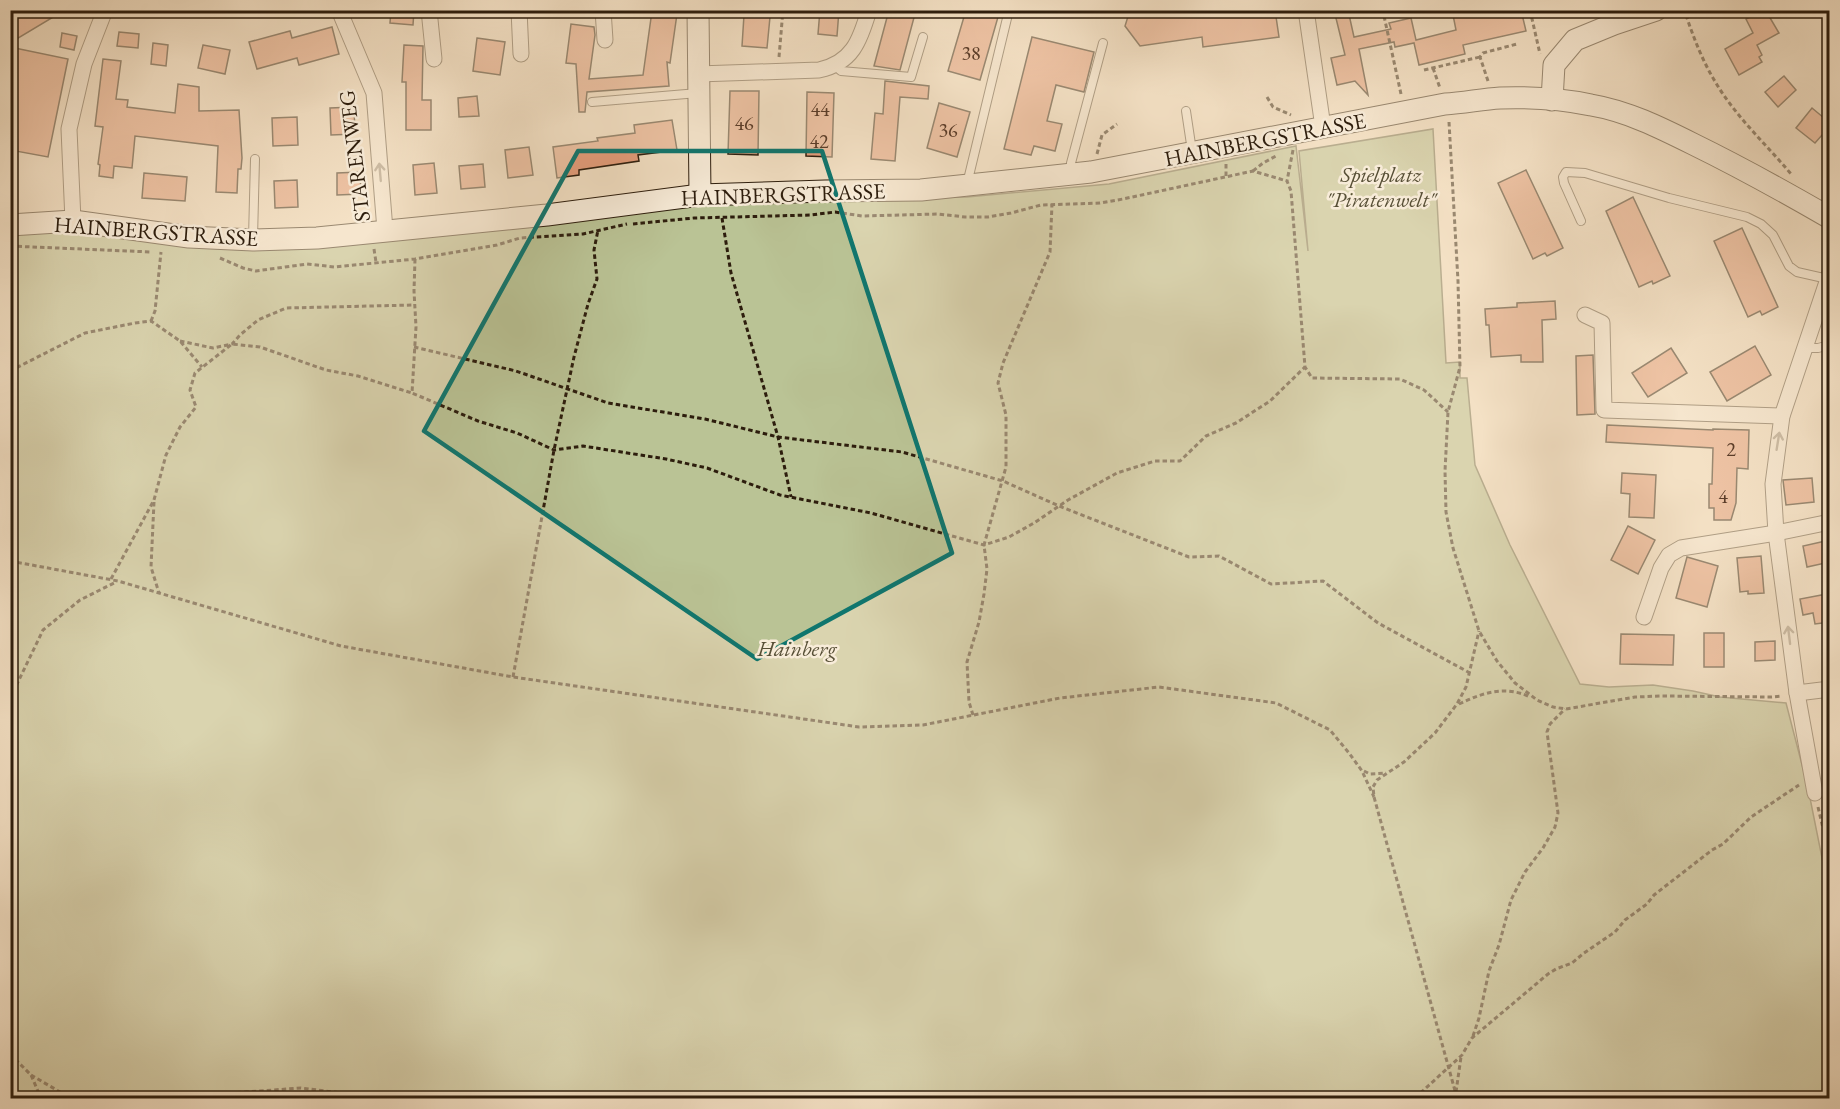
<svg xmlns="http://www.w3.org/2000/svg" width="1840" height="1109" viewBox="0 0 1840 1109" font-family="'EB Garamond',serif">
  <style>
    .green { fill: #bac395; stroke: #747051; stroke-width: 1.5 }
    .building { fill: #e69e7c; stroke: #2d1d0d; stroke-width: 1.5 }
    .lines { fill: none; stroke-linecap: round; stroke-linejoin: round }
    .lane-casing { stroke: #5f4e3b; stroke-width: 10 }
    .street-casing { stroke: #5f4e3b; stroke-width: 17 }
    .secondary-casing { stroke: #2d1d0d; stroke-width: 23 }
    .path { stroke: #2d1d0d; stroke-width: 3; stroke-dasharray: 4.5 3; stroke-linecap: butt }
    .lane { stroke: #f8ecd9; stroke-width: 8 }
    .street { stroke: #f8ecd9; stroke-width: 15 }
    .secondary { stroke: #f8ecd9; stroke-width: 21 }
    .oneway { stroke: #9d8f7d }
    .marked { fill: none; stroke: #0f766e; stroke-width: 4.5; stroke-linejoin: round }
    .labels { text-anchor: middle; stroke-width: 5; stroke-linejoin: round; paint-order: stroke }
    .number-label { font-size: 20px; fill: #5b3d29 }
    .street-label { font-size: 22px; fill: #2d1d0d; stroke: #f8ecd9 }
    .park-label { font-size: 22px; font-style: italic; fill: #574f36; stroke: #f8ecd9 }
  </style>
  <rect width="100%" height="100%" fill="#f4e1c5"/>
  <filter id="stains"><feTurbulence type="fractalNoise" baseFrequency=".00333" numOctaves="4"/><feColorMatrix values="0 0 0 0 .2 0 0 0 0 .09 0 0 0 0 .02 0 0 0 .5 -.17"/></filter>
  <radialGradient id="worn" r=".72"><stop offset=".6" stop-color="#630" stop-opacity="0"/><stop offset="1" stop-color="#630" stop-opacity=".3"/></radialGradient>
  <polygon class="green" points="1433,129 1446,363 1460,362 1460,378 1467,378 1475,465 1510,545 1580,684 1609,687 1653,685 1693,691 1720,697 1786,703 1808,788 1827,883 1829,886 1829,1098 11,1098 11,226 198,242 668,202 967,197 1109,184 1296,146 1308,251 1299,151"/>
  <g class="building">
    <polygon points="10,10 65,10 10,43"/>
    <polygon points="391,10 414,10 413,25 390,23"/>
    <polygon points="820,10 839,10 837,36 818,34"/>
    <polygon points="889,10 916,10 900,70 874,66"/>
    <polygon points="966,10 1000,10 980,80 948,71"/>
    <polygon points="1130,10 1275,10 1279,37 1203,47 1202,37 1140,46 1125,26"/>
    <polygon points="1334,10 1348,10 1354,37 1391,29 1389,23 1411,18 1416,40 1456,30 1452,10 1475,10 1476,16 1500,10 1521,10 1526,31 1463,45 1465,54 1419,65 1414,43 1395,47 1394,42 1359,49 1368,95 1355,81 1337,85 1331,58 1345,55"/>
    <polygon points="652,11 677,14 670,63 667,62 669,86 587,92 585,112 579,112 576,64 566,63 571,24 594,27 595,35 589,79 643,75"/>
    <polygon points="1766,11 1779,33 1757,45 1762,55 1759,57 1762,62 1739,75 1725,49 1753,33 1746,19 1758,13 1759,15"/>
    <polygon points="744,15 770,17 767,48 742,46"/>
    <polygon points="332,27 339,54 299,65 297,58 257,69 249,42 290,31 292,38"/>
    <polygon points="119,32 139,34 138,48 117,46"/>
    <polygon points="62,33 77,36 74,50 60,47"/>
    <polygon points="1032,37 1094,52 1084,92 1056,85 1047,121 1062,124 1055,151 1034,146 1031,155 1004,149"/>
    <polygon points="477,38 505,42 500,75 473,71"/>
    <polygon points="153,43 168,45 166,66 151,64"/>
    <polygon points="203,45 230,50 225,74 198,68"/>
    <polygon points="404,45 423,46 422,100 431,100 431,130 406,130 406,82 402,82"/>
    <polygon points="10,47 68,59 48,157 10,150"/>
    <polygon points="103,59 121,61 116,99 128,100 127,107 175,113 178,84 199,87 199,111 239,110 242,158 241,169 238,169 237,193 216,192 218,146 135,136 132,168 114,166 113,178 99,176 100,165 98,164 103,127 95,126"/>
    <polygon points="1784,76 1796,90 1778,107 1765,92"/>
    <polygon points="885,81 929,86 928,99 900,97 895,161 871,159 875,113 883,114"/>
    <polygon points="730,91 759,91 758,155 728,154"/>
    <polygon points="807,92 834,93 832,157 806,156"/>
    <polygon points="477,96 479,116 459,117 458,98"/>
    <polygon points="939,103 970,112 957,157 927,148"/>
    <polygon points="354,107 355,134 331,135 330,108"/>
    <polygon points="1812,108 1830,123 1830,126 1815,143 1796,128"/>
    <polygon points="297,117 298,145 273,146 272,118"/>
    <polygon points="672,120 677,150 638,155 639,161 579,170 579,175 557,178 553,147 598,141 597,138 635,133 634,125"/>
    <polygon points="529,147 533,175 508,178 505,150"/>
    <polygon points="434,163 437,193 415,195 413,165"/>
    <polygon points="483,164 485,187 461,189 459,166"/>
    <polygon points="1526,170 1563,248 1547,256 1545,253 1533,259 1498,183"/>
    <polygon points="360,172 361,194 337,195 337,173"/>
    <polygon points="144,173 187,177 185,201 142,198"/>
    <polygon points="297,180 298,207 275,208 274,181"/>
    <polygon points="1633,197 1670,276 1653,284 1652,281 1639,287 1606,211"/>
    <polygon points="1742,228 1778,307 1762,315 1760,311 1748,317 1714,241"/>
    <polygon points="1555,301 1556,319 1542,320 1543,362 1521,362 1521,355 1491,357 1489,325 1486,325 1485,309 1517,307 1517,303"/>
    <polygon points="1755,346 1771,375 1727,401 1710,372"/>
    <polygon points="1671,348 1687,373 1648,397 1632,373"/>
    <polygon points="1593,355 1595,414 1577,415 1576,356"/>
    <polygon points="1607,425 1713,430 1713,429 1749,430 1748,469 1737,468 1736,503 1731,520 1714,520 1714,508 1709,508 1709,484 1712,484 1713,448 1606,442"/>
    <polygon points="1622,473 1656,475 1654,518 1629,517 1630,494 1621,493"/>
    <polygon points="1812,478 1814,502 1786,505 1783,480"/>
    <polygon points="1628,526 1655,540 1638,574 1611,560"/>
    <polygon points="1830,540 1830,562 1807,567 1803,546"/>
    <polygon points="1761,556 1764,593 1748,594 1748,591 1740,592 1737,558"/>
    <polygon points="1687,557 1718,566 1707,607 1676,598"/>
    <polygon points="1827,594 1830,622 1815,624 1813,613 1803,615 1800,599"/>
    <rect x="1704" y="633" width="20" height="34"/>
    <polygon points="1621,634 1674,635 1673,665 1620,664"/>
    <polygon points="1775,641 1775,660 1755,661 1755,642"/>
  </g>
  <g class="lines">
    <defs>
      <g id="lane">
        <polyline points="834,65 841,71 911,77 923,37"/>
        <polyline points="592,102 698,93"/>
        <polyline points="1186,111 1192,151"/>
        <polyline points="1070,172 1071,163 1103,43"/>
        <polyline points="967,184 1009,10"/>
        <polyline points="1581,221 1564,183 1563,177 1566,172 1585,173 1669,198 1747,217 1761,224 1773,235 1789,266 1797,272 1828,279"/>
        <polyline points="253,238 255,159"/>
        <polyline points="1805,348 1818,348 1830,345"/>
      </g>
      <g id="street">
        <polyline points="339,10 374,93 385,230"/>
        <polyline points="429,10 434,59"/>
        <polyline points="519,10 521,54"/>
        <polyline points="603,10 605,40"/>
        <polyline points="1306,10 1323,127"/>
        <path d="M698,74l121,-4c33,-7 41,-29 50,-60"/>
        <polyline points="73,221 69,129 84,64 105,10"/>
        <polyline points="1585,315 1602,323 1604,410 1782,416"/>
        <polyline points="1644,617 1661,568 1669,555 1681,548 1776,533 1830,522"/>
        <polyline points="1797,693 1830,689"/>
        <polyline points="1815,793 1797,693 1776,533 1773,484 1782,416 1830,273"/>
      </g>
      <g id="secondary">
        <polyline points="698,10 700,195"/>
        <polyline points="1552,100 1554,65 1575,40 1614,24 1656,10"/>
        <path d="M10,225l63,-4 116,16 64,3 64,-2 230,-23 153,-20 125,-4 96,-1 170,-18 354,-68c19,-1 37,-5 55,-6 29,-1 62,1 91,7 36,6 70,23 102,39 47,23 92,48 137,74"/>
      </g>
    </defs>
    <use href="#lane" class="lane-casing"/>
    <use href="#street" class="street-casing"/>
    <use href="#secondary" class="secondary-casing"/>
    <g class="path">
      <polyline points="1388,10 1384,16 1401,94"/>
      <polyline points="1530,10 1540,54"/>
      <path d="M1686,15c8,24 17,47 30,68 20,34 50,61 75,91"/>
      <polyline points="779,57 783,10"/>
      <polyline points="1433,68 1440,88"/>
      <polyline points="1424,70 1480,57"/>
      <polyline points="1488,81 1480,57 1483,53 1517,44"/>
      <polyline points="1267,97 1273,107 1291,115"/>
      <polyline points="1449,122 1458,281 1460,367 1448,412 1445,471 1446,512 1453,548 1479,631 1497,661 1515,683 1537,700 1553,707 1566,709 1635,697 1661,696 1771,697 1782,696"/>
      <polyline points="1293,150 1287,181 1291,191 1305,367 1312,378 1400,379 1424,390 1448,412"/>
      <polyline points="1097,154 1102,135 1117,124"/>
      <polyline points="1226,164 1226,177"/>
      <polyline points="1253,171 1263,163 1276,156"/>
      <polyline points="722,218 731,273 778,437 791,497"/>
      <polyline points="633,224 694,218 811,215 835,212 862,216 938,214 965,217 988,217 1011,213 1041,205 1100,203 1123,199 1253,171 1287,181"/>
      <polyline points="10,246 151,252"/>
      <polyline points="374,249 376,262"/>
      <polyline points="220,258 243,268 256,271 307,264 335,267 415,259 497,245 520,238 583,234 627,224"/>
      <polyline points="415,259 414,291 416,327 412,393 478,421 517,433 554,450 583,446 666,459 707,468 780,495 871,513 984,545 1009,537 1034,523 1068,500 1117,473 1155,461 1180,461 1206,436 1236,423 1270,401 1305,367"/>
      <polyline points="151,321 155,311 161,252"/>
      <polyline points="180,341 213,348 232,344 240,335 258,320 286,308 414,305"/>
      <polyline points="414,347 516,371 608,403 705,419 778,437 902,452 1003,481 1059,506 1189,557 1219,556 1271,584 1323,581 1378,623 1470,673"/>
      <polyline points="10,371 85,333 135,323 151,321 180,341 202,367"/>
      <polyline points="154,502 151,567 159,593"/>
      <polyline points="10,561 118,581 341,646 513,677 859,727 923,725 1060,698 1159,687 1276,703 1330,730 1349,753 1362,771 1374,797"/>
      <polyline points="111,579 154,500 166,455 180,427 196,407 190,390 195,373 232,344 260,347 326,370 358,376 412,393"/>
      <polyline points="513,677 554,450 574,357 588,304 597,279 594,250 598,230"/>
      <path d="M1459,704c23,-11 46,-19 71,-7"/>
      <polyline points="10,707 17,684 43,630 80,600 116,582"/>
      <polyline points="973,715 969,702 967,662 979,622 984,594 987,569 984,545 1006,467 1006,415 998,383 1003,363 1050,252 1052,204"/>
      <polyline points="1364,771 1370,774 1386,773"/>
      <polyline points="1818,807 1830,858"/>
      <polyline points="1473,1036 1479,1018 1489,971 1499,945 1511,900 1525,872 1543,848 1555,827 1558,813 1547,732 1550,724 1565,709"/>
      <polyline points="10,1054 31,1075 41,1098"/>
      <polyline points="31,1075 60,1092 89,1098"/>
      <polyline points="1456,1092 1461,1057"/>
      <polyline points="162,1098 301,1088 382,1098"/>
      <polyline points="1415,1098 1462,1055 1472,1038 1548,974 1556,969 1572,963 1584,953 1615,932 1625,920 1647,904 1654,895 1712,850 1723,844 1751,817 1799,785"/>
      <polyline points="1457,1098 1374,797 1373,787 1377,780 1404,762 1435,733 1457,704 1466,687 1479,631"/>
    </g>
    <use href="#lane" class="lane"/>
    <use href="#street" class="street"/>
    <use href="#secondary" class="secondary"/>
  </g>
  <defs><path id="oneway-shaft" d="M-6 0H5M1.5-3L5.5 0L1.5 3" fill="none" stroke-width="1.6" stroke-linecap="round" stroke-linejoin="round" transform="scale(1.5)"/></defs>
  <g class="oneway">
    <use href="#oneway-shaft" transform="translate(380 172) rotate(-95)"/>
    <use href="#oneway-shaft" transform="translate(1778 441) rotate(-81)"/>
    <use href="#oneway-shaft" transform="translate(1789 635) rotate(-97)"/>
  </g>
  <path d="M0 0H1840V1109H0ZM578,151h244l130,402 -195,106 -333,-228z" fill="#f4e1c5" fill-opacity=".55" fill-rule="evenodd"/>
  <path class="marked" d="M578,151h244l130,402 -195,106 -333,-228z"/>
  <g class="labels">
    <g class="number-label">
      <text x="971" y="60">38</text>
      <text x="820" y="116">44</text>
      <text x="744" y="130">46</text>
      <text x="948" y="137">36</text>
      <text x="819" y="148">42</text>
      <text x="1731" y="456">2</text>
      <text x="1723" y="503">4</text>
    </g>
    <g class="street-label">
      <text transform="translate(1265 139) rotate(-11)" y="8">HAINBERGSTRASSE</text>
      <text transform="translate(354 156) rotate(-97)" y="8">STARENWEG</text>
      <text transform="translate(783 194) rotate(-2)" y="8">HAINBERGSTRASSE</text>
      <text transform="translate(156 231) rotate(4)" y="8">HAINBERGSTRASSE</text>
    </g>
    <g class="park-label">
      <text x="1381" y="182">Spielplatz<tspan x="1381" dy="25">"Piratenwelt"</tspan></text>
      <text x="797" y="656">Hainberg</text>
    </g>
  </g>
  <rect width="1840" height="1109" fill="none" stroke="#f4e1c5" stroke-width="36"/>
  <rect x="12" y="12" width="1816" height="1085" fill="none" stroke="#2d1d0d" stroke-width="3"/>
  <rect x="18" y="18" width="1804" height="1073" fill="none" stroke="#2d1d0d" stroke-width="1.5"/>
  <rect width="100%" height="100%" filter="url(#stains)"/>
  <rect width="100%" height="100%" fill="url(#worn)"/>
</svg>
